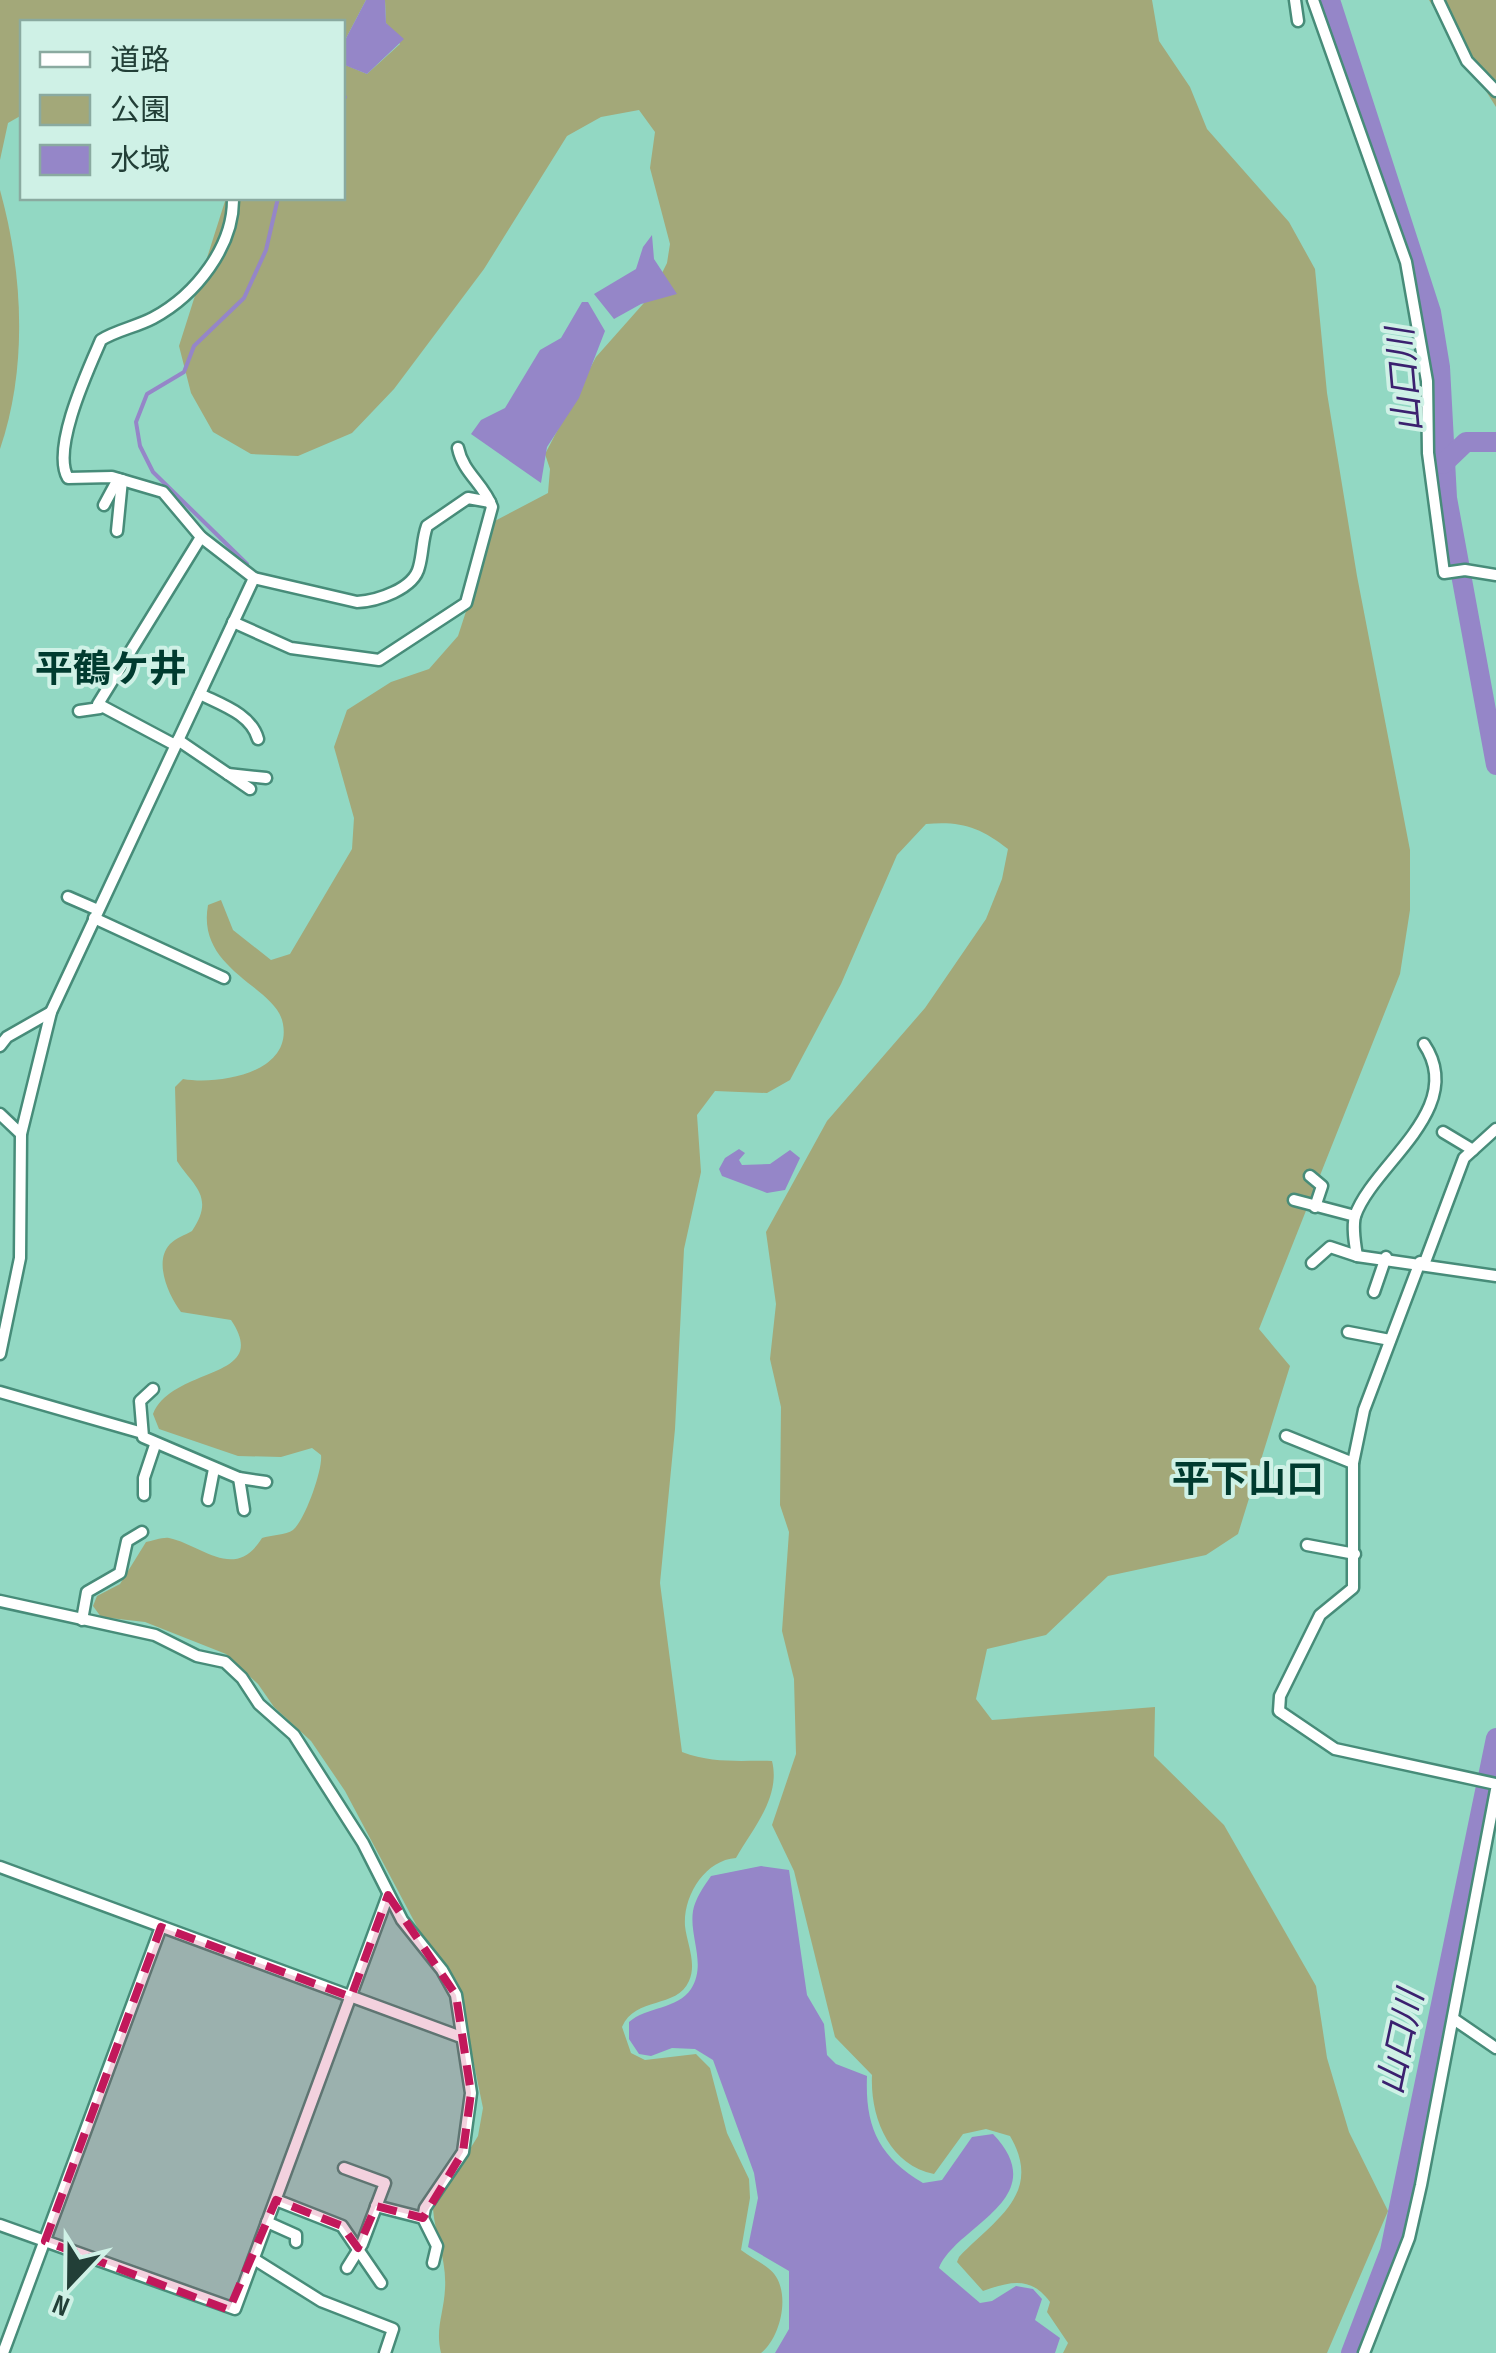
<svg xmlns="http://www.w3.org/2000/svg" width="1496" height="2353" viewBox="0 0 1496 2353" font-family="'Sofia Sans Condensed','Noto Sans JP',sans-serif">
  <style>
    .green { fill: #a3a879 }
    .water { fill: #9586c8 }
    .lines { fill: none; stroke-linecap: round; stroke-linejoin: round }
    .stream { stroke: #9586c8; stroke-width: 4 }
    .river { stroke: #9586c8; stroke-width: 20 }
    .minor-casing { stroke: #478c79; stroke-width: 15 }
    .minor { stroke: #fff; stroke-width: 10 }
    .marked { fill: #c2185b; fill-opacity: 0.2; stroke: #c2185b; stroke-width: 8; stroke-dasharray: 20 12; stroke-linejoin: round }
    .labels { text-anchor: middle; stroke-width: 8; stroke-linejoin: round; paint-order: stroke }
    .water-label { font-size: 35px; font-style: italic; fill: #3b216f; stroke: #cff1e6 }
    .quarter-label { font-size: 38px; font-weight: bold; fill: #003b2f; stroke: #cff1e6 }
  </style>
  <rect width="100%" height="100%" fill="#92d8c3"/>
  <g class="green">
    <polygon points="0,0 366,0 343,44 342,22 22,22 22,115 8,123 0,160"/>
    <path d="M385,0h767l7,41 31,46 17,42 82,93 26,47 12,124 30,183 53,274v60l-10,64 -141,355 31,37 -52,168 -32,21 -98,21 -62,59 -59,14 -11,50 16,21 163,-13 -1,49 70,69 92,161 11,72 22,74 39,79 -61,142h-264l5,-10 -21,-31 3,-10c-19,-26 -39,-21 -67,-11l-26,-29 2,-5c35,-37 85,-63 51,-121l-24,-7 -23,5 -29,40c-45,-9 -64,-57 -62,-99l-37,-38 -41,-166 -22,-46 24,-71 -2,-75 -12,-48 7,-99 -9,-27 1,-98 -11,-48 6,-55 -10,-72 61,-111 98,-113 61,-89 16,-40 6,-30c-28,-22 -47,-28 -82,-25l-29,31 -56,129 -51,96 -23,13 -52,-2 -18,24 4,57 -17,77 -9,180 -15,154 22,169c32,12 58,8 90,9 9,36 -19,67 -36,97 -31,2 -53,38 -51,68 2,18 12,37 4,55 -12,28 -54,15 -67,46l9,26 14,7 51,-6 14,14 17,65 22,46 1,19 -9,52c9,7 18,11 27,18 25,18 14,69 -7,85h-320c-6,-24 3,-41 4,-64 2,-29 -10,-53 -12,-80l45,-73 5,-28 -26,-126 -35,-46 -77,-145 -34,-50 -37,-34 -16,-23 -32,-30 -81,-32 -44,-5 -8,-11 4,-10 23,-12 26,-42c6,-1 17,-5 23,-4 33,7 66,44 93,0 9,-3 24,-3 31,-8 12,-10 30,-61 28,-75l-9,-7 -31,9 -43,-1 -79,-27 -6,-15c21,-49 119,-33 78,-94l-50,-8c-12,-16 -28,-50 -11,-68 6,-6 15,-9 22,-13 24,-35 0,-46 -15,-70l-2,-74 8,-8c34,6 109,-5 100,-55 -6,-38 -87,-53 -75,-119l13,-5 12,30 38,30 19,-6 62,-105 2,-31 -20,-71 13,-37 44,-28 38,-13 29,-33 13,-40 8,-59 10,-13 59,-31 2,-24 -5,-15 51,-97 55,-62 16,-32 3,-19 -20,-76 5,-36 -16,-22 -38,7 -34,19 -83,133 -90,120 -42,44 -54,23 -47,-2 -38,-22 -22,-39 -12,-47 47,-148h116l1,-134 24,10 33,-30 -14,-21z"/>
    <polygon points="1429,0 1496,0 1496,107"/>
    <path d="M0,190c23,83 28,177 0,259z"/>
  </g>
  <g class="water">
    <polygon points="366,0 385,0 386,23 404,39 367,74 342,64 343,44"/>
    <polygon points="652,235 654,259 677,294 641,304 614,319 594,294 636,269 643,247"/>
    <polygon points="582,302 588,302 605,331 579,398 547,447 541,483 471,434 481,420 505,408 540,350 561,338"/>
    <polygon points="739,1149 745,1153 739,1160 742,1165 770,1164 790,1150 800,1158 785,1190 767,1193 722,1176 719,1169 725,1158"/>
    <path d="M761,1866l28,4 18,125 17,29 3,31 9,9 31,12c-2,50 11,80 56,107l19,-3 30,-43 21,-3c62,65 -37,91 -54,134l41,35 12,-2 24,-15 17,3 9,10 -7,21 25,18 -5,15h-280l14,-24v-58l-41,-24 10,-49 -4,-25 -41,-113 -18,-11 -23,-1 -21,8 -12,-2 -10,-15v-17c17,-15 49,-13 62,-33 16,-25 -2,-52 2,-78 2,-12 11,-25 18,-35z"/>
  </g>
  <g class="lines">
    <g class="stream">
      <polyline points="342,101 345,97"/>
      <polyline points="247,564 153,472 140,446 136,422 147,394 184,372 194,346 244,298 266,250 278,198"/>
    </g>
    <g class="river">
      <polyline points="1330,0 1431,312 1440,367 1447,498 1496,765"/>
      <polyline points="1443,464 1466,442 1496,442"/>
      <polyline points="1351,2353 1390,2251 1496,1738"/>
    </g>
    <defs>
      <g id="minor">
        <polyline points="1295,0 1298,21"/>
        <polyline points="1313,0 1406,262 1427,381 1428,453 1444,573 1465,570 1496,575"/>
        <polyline points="1438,0 1467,61 1496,91"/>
        <polyline points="104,505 118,479"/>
        <polyline points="117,531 122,480"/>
        <path d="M254,578l103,24c20,-1 57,-13 62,-35 4,-14 3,-27 8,-41l41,-28 22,4"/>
        <path d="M233,622l58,26 88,12 87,-57 26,-96c-8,-23 -29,-34 -34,-59"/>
        <path d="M200,694c22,11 51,20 58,45"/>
        <polyline points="79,711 100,708"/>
        <polyline points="178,740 250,789"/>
        <polyline points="175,745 98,704 201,537"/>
        <polyline points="228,774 266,778"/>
        <polyline points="68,897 98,910"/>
        <polyline points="94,918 224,978"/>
        <polyline points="0,1046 7,1037 51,1012"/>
        <polyline points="0,1114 21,1134"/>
        <polyline points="1443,1132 1473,1150"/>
        <polyline points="1310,1176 1322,1186 1315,1207"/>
        <polyline points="1294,1200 1355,1216"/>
        <path d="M1357,1256c-2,-12 -5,-28 -2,-40 18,-52 113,-107 69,-172"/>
        <polyline points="1420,1262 1364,1410 1353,1463 1353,1588 1320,1615 1280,1696 1279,1711 1335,1749 1496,1784"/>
        <polyline points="1425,1262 1464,1158 1496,1129"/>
        <polyline points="1312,1263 1330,1247 1357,1256 1496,1276"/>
        <polyline points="1374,1292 1386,1257"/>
        <polyline points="1348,1332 1390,1340"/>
        <path d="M0,1354l20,-96 1,-124 30,-122 203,-434 -53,-41 -38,-45 -51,-15 -44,1c-17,-29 20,-108 33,-138 16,-10 35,-13 52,-22 43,-23 81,-72 80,-120"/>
        <polyline points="153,1389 140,1401 143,1437 239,1478 266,1482"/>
        <polyline points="0,1392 139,1432"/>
        <polyline points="1286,1436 1353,1463"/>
        <polyline points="239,1478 244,1510"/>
        <polyline points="144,1495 144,1478 155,1445"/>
        <polyline points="208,1500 214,1469"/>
        <polyline points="1307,1545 1355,1554"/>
        <polyline points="0,1601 155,1635 197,1656 225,1662 242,1678 259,1704 294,1735 363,1843 402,1920 442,1970 456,1995 471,2093 463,2152 425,2208 423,2218 437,2246 433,2263"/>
        <polyline points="82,1620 87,1592 120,1573 127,1541 142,1532"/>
        <polyline points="0,1867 461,2037"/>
        <polyline points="1455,2020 1496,2048"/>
        <polyline points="344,2168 385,2183 362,2244 347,2268"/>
        <polyline points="276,2200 342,2226 381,2283"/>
        <polyline points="376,2206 423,2218"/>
        <polyline points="267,2222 296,2235 296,2242"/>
        <polyline points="0,2225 235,2309 388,1895"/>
        <polyline points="254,2259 321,2301 393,2329 385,2353"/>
        <polyline points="3,2353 161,1927"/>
        <polyline points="1364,2353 1409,2238 1421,2185 1496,1790"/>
      </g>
    </defs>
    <use href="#minor" class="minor-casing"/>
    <use href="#minor" class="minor"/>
  </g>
  <path class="marked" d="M388,1895l68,100 15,98 -8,59 -40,66 -47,-12 -18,42 -16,-22 -66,-26 -47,110 -184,-69 116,-314 190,70z"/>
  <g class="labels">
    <g class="water-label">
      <text transform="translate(1404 380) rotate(-95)" y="12">山口川</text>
      <text transform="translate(1400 2042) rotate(-78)" y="12">山口川</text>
    </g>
    <g class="quarter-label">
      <text x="111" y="682">平鶴ケ井</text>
      <text x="1248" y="1492">平下山口</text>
    </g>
  </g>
  <rect x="20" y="20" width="325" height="180" fill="#cff1e6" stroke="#8aaaa0" stroke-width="2.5"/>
  <rect x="40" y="52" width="50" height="15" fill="#ffffff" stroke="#8aaaa0" stroke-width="2.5"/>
  <text x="110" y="70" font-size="30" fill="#223f37">道路</text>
  <rect x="40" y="95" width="50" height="30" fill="#a3a879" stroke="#8aaaa0" stroke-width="2.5"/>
  <text x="110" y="120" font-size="30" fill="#223f37">公園</text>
  <rect x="40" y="145" width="50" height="30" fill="#9586c8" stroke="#8aaaa0" stroke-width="2.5"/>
  <text x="110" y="170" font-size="30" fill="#223f37">水域</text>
  <g transform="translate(70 2283) rotate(202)" stroke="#cff1e6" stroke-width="8" paint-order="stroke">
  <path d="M0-8L18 38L0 25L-18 38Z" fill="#223f37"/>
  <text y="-15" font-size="28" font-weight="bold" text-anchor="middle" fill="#223f37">N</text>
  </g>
</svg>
